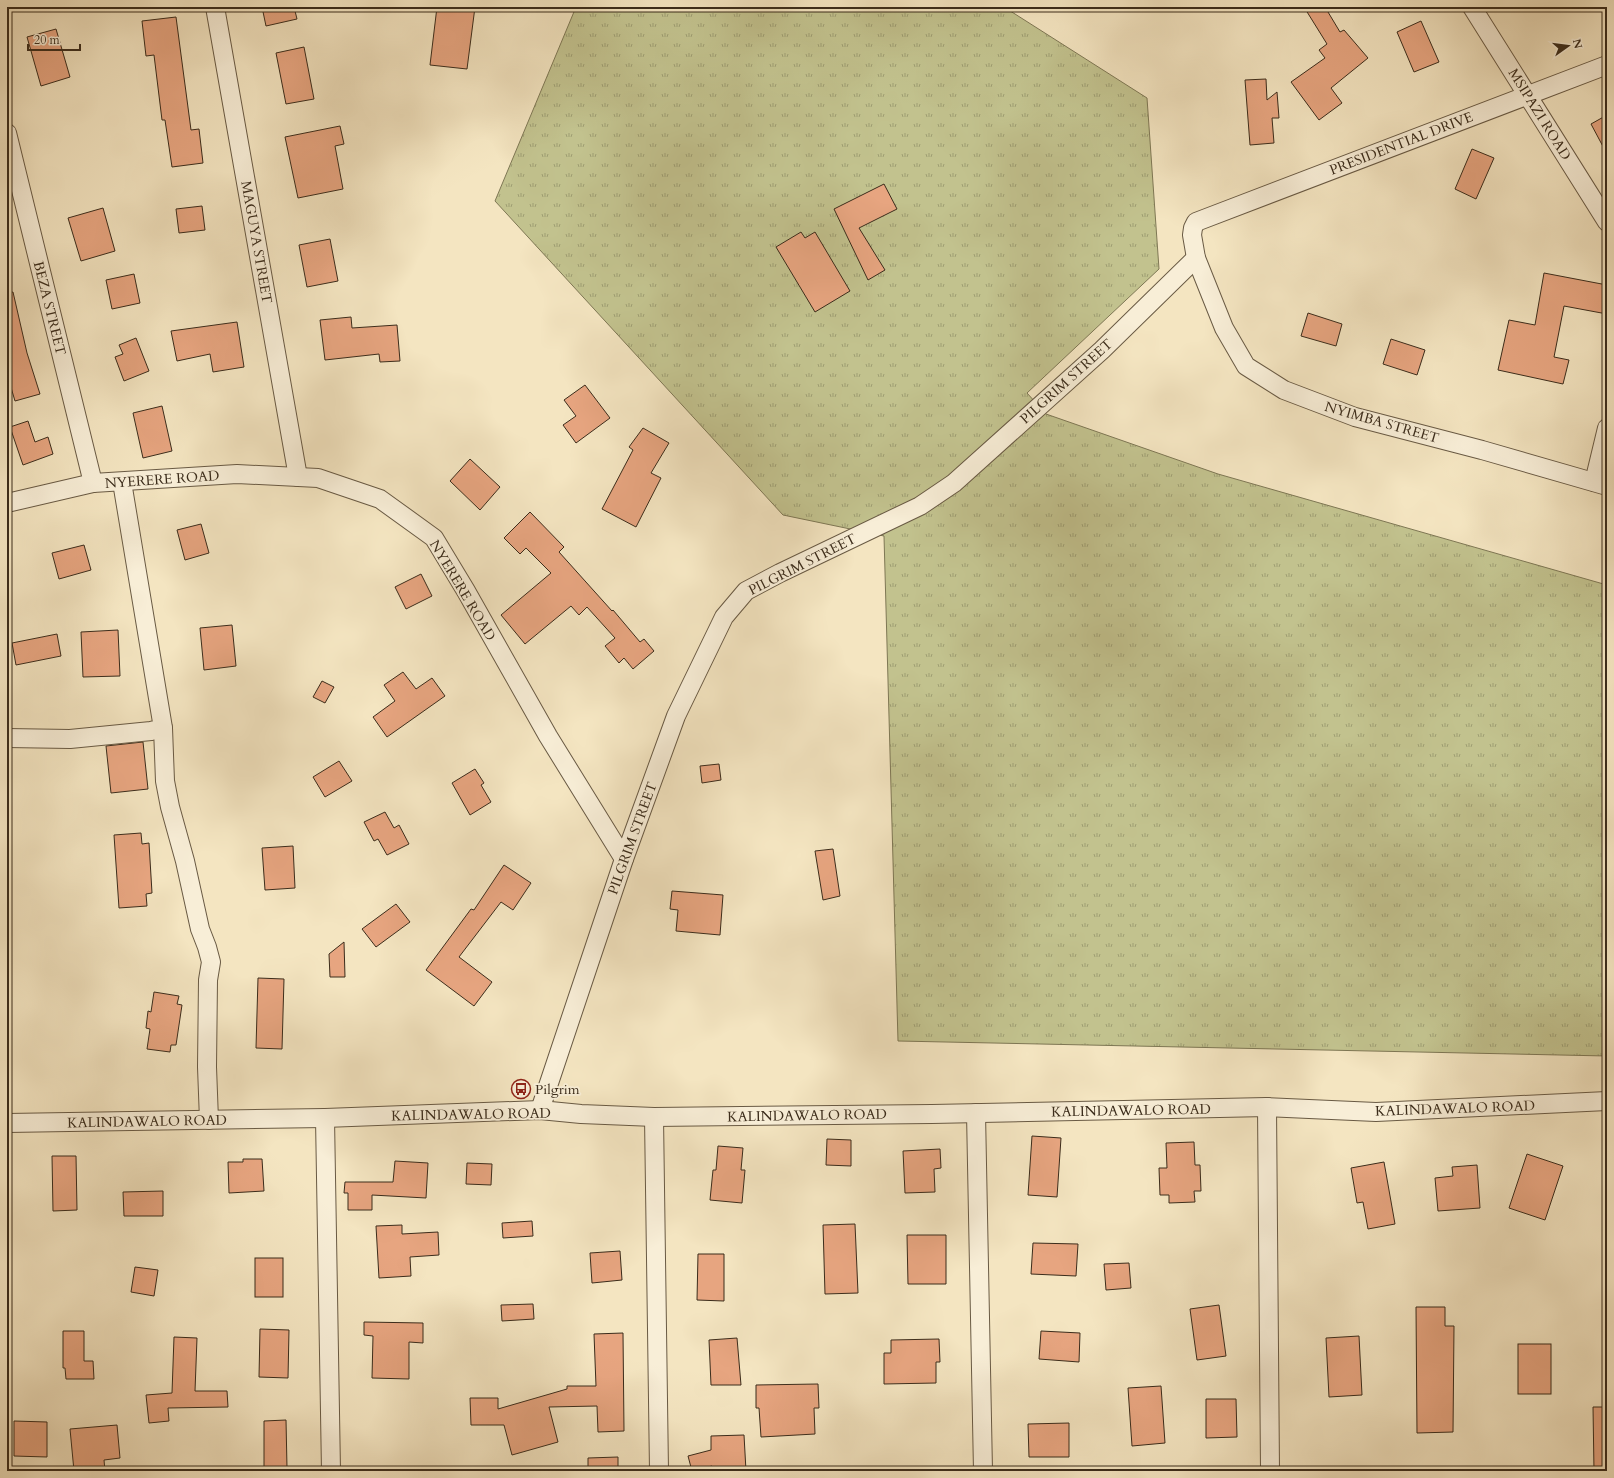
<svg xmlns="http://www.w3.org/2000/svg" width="1614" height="1478" viewBox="0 0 1614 1478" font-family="Cardo,serif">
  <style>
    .grass { fill: url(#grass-tufts); stroke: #7e7754 }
    .building { fill: #e7a580; stroke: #3b2c1b }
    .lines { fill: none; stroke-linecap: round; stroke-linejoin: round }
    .minor-casing { stroke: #695a44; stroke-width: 20 }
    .minor { stroke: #f8eed7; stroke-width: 18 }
    .labels { text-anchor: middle; stroke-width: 3.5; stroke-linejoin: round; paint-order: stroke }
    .street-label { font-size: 14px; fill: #3b2c1b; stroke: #f8eed7 }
    .poi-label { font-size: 14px; fill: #3b2c1b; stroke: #f8eed7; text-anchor: start }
  </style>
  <defs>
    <pattern id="grass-tufts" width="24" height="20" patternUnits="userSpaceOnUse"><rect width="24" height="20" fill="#c2c28e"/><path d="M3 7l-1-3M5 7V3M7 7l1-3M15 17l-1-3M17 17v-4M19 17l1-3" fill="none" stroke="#9f9e73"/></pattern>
  </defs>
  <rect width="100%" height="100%" fill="#f4e5c1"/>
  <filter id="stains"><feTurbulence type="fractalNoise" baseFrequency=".005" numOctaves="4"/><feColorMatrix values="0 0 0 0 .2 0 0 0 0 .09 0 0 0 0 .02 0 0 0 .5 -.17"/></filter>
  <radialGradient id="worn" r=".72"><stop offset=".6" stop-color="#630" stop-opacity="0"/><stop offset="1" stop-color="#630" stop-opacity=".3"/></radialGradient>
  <polygon class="grass" points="576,7 1004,7 1147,98 1159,269 1027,393 1046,414 1218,474 1607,585 1607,1056 898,1041 884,536 783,515 495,201"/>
  <g class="building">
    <polygon points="262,7 294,7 297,19 266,26"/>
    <polygon points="437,7 475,7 467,69 430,65"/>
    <polygon points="1304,7 1325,7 1340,32 1344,30 1368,58 1331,88 1342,103 1319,120 1291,82 1325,58 1319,50 1327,44"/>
    <polygon points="176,17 191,130 199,129 203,163 172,167 165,120 162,120 154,55 146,56 142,21"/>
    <polygon points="1421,21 1439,62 1414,72 1397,32"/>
    <polygon points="56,29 70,77 41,86 27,37"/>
    <polygon points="304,47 314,99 286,104 276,53"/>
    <polygon points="1266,79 1267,100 1277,92 1279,118 1272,118 1274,143 1250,145 1245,80"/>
    <polygon points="1607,115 1607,154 1591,124"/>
    <polygon points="340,126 344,144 335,146 343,189 298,198 285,137"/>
    <polygon points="1472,149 1494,158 1476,199 1455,189"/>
    <polygon points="884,184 897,209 859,228 885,270 868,280 834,209"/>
    <polygon points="202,206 205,230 179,233 176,209"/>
    <polygon points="103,208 115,251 81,261 68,218"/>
    <polygon points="801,232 805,238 815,232 850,291 815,312 776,247"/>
    <polygon points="330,239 338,281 307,287 299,245"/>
    <polygon points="1544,273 1607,285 1607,314 1564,306 1554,357 1569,360 1563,384 1498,370 1509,320 1535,325"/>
    <polygon points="134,274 140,303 112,309 106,280"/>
    <polygon points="13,292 27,353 40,394 15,401 7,374 7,293"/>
    <polygon points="1308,313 1342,324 1336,346 1301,336"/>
    <polygon points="351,317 352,328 397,325 400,361 380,362 379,354 325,360 320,320"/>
    <polygon points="237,322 244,367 213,372 210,354 177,361 171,331"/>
    <polygon points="136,338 149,371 124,381 115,357 123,354 119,345"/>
    <polygon points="1391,339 1425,350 1417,375 1383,364"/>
    <polygon points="585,385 610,418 576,443 563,425 576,416 564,400"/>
    <polygon points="162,406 172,451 143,458 133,413"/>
    <polygon points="28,421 35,442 48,437 53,454 23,465 10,427"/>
    <polygon points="643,428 669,443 651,473 661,478 636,527 602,509 633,450 629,447"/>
    <polygon points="470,459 500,487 480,510 450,481"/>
    <polygon points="530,512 564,547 559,552 612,611 613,610 640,642 644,639 654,651 633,669 624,658 619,663 605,646 615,638 587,607 579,615 571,606 525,644 501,615 551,573 526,548 520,554 504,538"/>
    <polygon points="201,524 209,553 185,560 177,530"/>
    <polygon points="84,545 91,570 59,579 52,553"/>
    <polygon points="421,574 432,596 406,609 395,587"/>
    <polygon points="232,625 236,666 204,670 200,628"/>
    <polygon points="118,630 120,676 83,677 81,632"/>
    <polygon points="57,634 61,656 16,665 12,643"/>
    <polygon points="403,672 416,689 432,678 445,696 387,737 373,717 395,701 384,685"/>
    <polygon points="322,681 334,687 325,703 313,697"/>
    <polygon points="143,742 148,789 111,793 106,746"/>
    <polygon points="339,761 352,781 325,797 313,777"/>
    <polygon points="719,764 721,780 702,783 700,766"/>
    <polygon points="475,769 484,783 481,785 491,802 470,815 452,783"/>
    <polygon points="385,812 394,828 399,825 409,844 387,855 378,839 374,841 364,822"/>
    <polygon points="141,833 142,844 149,843 152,893 146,894 147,906 119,908 114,835"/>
    <polygon points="293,846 295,888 265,890 262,848"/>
    <polygon points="833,849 840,896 823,900 815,851"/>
    <polygon points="504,865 531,883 513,910 501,902 459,957 492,982 474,1006 426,970 471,909 474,910"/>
    <polygon points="672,891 723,895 720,935 676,931 678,910 670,909"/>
    <polygon points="396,904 410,922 376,947 362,929"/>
    <polygon points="344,942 345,977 330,977 329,954"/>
    <polygon points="258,978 284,979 282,1049 256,1048"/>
    <polygon points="154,992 179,996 177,1004 182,1005 176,1045 171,1045 170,1052 147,1049 150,1029 146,1028 148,1011 151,1012"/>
    <polygon points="1032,1136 1061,1138 1057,1197 1028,1195"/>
    <polygon points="827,1139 851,1140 851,1166 826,1165"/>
    <polygon points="1194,1142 1195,1165 1200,1165 1201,1191 1194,1191 1195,1202 1169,1203 1169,1195 1160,1195 1159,1168 1167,1168 1166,1143"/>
    <polygon points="718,1146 743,1148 741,1170 745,1170 742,1203 710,1200 713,1170 716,1170"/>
    <polygon points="940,1149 941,1168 934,1169 935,1192 905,1193 903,1151"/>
    <polygon points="1527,1154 1563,1166 1545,1220 1509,1208"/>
    <polygon points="52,1156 76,1156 77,1210 53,1211"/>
    <polygon points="243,1159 262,1159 264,1191 229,1193 228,1162 243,1162"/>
    <polygon points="395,1161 428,1163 426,1198 372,1195 372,1210 348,1210 348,1193 344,1193 345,1182 393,1182"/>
    <polygon points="1384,1162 1395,1224 1368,1229 1363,1202 1357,1203 1351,1168"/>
    <polygon points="467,1163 492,1164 491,1185 466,1184"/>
    <polygon points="1477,1165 1480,1208 1438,1211 1435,1178 1453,1176 1452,1167"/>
    <polygon points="163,1191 163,1216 124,1216 123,1192"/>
    <polygon points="532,1221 533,1236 503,1238 502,1223"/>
    <polygon points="855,1224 858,1293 825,1294 823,1225"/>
    <polygon points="402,1225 402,1234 438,1232 439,1255 410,1257 411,1276 379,1278 376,1226"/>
    <polygon points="907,1235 946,1235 946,1284 908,1284"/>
    <polygon points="1033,1243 1078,1244 1076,1276 1031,1274"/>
    <polygon points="620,1251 622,1280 592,1283 590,1253"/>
    <polygon points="698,1254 724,1254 724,1301 697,1300"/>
    <rect x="255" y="1258" width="28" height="39"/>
    <polygon points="1129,1263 1131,1288 1106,1290 1104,1264"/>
    <polygon points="135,1267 158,1270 154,1296 131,1292"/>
    <polygon points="533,1304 534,1319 502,1321 501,1305"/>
    <polygon points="1219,1305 1226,1356 1197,1360 1190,1309"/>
    <polygon points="1416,1307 1445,1307 1445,1326 1454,1326 1453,1432 1417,1433"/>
    <polygon points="364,1322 423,1323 423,1343 409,1342 409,1379 372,1378 373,1336 364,1335"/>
    <polygon points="260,1329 289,1330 288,1378 259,1377"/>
    <polygon points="63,1331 84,1331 84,1361 93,1361 94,1379 66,1379 65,1368 63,1368"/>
    <polygon points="1041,1331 1080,1333 1079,1362 1039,1359"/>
    <polygon points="623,1333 624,1431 598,1432 597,1406 549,1407 558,1442 512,1455 504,1425 471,1425 470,1398 498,1398 498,1409 567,1389 567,1386 596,1386 594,1334"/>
    <polygon points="1359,1336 1362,1395 1329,1397 1326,1338"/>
    <polygon points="174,1337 197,1338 195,1391 227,1391 228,1407 168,1408 169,1421 149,1423 146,1395 172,1393"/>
    <polygon points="737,1338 741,1385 711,1385 709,1340"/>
    <polygon points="939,1339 940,1362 936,1362 936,1383 884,1384 884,1353 891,1353 891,1340"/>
    <rect x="1518" y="1344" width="33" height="50"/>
    <polygon points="818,1384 819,1408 814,1408 815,1434 761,1437 759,1408 756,1408 756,1385"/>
    <polygon points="1161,1386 1165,1443 1132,1446 1128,1388"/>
    <polygon points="1206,1399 1236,1399 1237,1437 1206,1438"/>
    <polygon points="1593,1407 1607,1407 1607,1471 1594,1471"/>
    <polygon points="286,1420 287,1468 264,1468 264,1421"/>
    <polygon points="14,1421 47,1422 47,1457 14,1456"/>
    <polygon points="1069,1423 1069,1457 1029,1457 1028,1424"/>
    <polygon points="117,1425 120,1458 104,1460 105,1471 74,1471 70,1429"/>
    <polygon points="744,1435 746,1471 712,1471 712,1466 692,1471 688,1456 711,1450 711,1436"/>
    <polygon points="618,1457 618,1471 588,1471 588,1458"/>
  </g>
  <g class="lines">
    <defs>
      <g id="minor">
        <polyline points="215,7 298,477"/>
        <polyline points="1472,7 1607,222"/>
        <polyline points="1607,65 1196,222 1193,228 1192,235 1196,258 1224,328 1246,366 1284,390 1355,417 1482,450 1607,486"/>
        <polyline points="7,133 93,483"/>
        <polyline points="1594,482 1607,428"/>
        <polyline points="7,503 93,483 237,474 318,478 380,499 434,538 466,591 548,736 624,859"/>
        <polyline points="163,728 165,781 170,807 185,861 200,929 207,947 211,962 208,980 207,1067 209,1120"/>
        <polyline points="7,738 70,739 151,731 163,728 122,482"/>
        <polyline points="1267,1107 1270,1471"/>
        <polyline points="540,1110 624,859 676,716 724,617 746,591 780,573 920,506 954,483 1102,350 1196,258"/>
        <polyline points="976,1113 983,1471"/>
        <polyline points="654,1117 659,1471"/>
        <polyline points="325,1118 331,1471"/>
        <polyline points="7,1123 325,1118 540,1110 581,1114 654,1117 932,1114 1267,1107 1376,1112 1607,1101"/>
      </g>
    </defs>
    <use href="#minor" class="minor-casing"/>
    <use href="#minor" class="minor"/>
  </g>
  <defs>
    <symbol id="bus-ring" viewBox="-11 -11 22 22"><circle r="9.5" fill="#f8eed7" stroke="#8f2418" stroke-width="1.5"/><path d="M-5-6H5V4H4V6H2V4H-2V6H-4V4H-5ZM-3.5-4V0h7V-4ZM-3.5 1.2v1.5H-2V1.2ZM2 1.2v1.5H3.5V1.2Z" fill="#8f2418"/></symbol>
  </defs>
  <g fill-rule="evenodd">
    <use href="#bus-ring" x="510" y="1078" width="22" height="22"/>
  </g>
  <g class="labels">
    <g class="street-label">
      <text transform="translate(1540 114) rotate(58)" y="5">MSIPAZI ROAD</text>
      <text transform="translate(1401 143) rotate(-21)" y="5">PRESIDENTIAL DRIVE</text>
      <text transform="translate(257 242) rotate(80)" y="5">MAGUYA STREET</text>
      <text transform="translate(50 308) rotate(76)" y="5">BEZA STREET</text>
      <text transform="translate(1066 381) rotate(-42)" y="5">PILGRIM STREET</text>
      <text transform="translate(1382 422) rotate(16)" y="5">NYIMBA STREET</text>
      <text transform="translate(162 479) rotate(-4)" y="5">NYERERE ROAD</text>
      <text transform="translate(802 564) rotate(-27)" y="5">PILGRIM STREET</text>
      <text transform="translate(463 590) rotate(59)" y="5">NYERERE ROAD</text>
      <text transform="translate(632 838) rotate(-70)" y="5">PILGRIM STREET</text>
      <text transform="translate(1455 1108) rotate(-2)" y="5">KALINDAWALO ROAD</text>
      <text transform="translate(1131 1110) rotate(-1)" y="5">KALINDAWALO ROAD</text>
      <text transform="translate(471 1114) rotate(-1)" y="5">KALINDAWALO ROAD</text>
      <text transform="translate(807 1115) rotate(-1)" y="5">KALINDAWALO ROAD</text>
      <text transform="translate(147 1121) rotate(-1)" y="5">KALINDAWALO ROAD</text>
    </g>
    <g class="poi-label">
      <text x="535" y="1094">Pilgrim</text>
    </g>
  </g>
  <rect width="1614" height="1478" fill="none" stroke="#f4e5c1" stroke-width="24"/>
  <rect x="8" y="8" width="1598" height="1462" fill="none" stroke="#3b2c1b" stroke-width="2"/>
  <rect x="12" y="12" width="1590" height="1454" fill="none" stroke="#3b2c1b"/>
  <g transform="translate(1568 46) rotate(76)" stroke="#f8eed7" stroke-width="3" paint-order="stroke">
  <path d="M0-3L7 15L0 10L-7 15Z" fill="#3b2c1b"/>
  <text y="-6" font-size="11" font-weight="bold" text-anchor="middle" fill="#3b2c1b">N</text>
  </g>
  <path d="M28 44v6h52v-6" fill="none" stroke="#3b2c1b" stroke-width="2"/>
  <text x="34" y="44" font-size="12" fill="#3b2c1b" stroke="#f8eed7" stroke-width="3" paint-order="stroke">20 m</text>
  <rect width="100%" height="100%" filter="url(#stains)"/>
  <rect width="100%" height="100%" fill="url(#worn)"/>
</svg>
